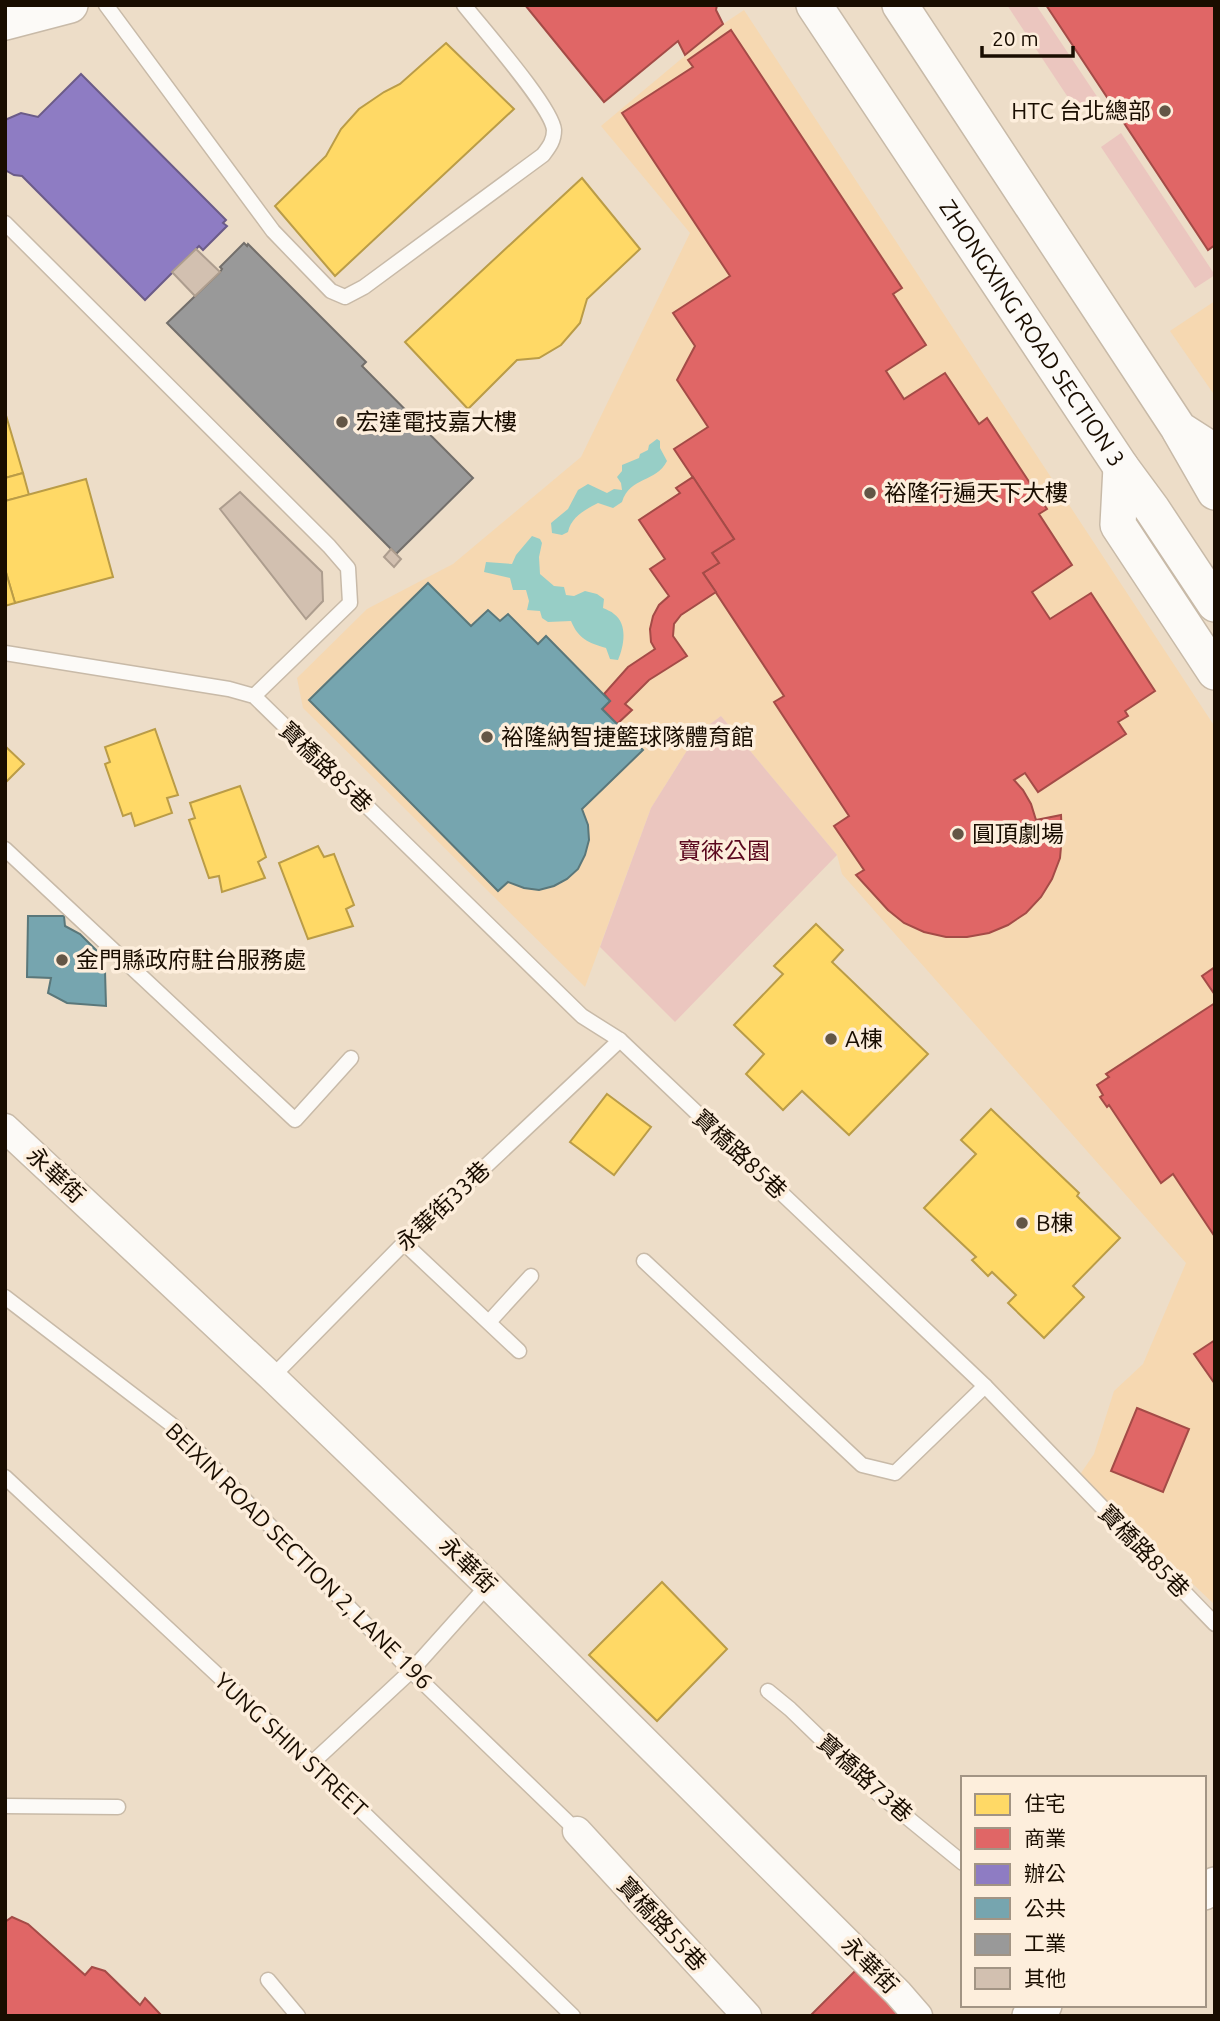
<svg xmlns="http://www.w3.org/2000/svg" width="1220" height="2021" viewBox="0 0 1220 2021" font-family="Ubuntu,'Noto Sans TC',sans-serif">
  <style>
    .built { fill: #f6d8b1 }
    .green { fill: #ebc6bf }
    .water { fill: #97cec6 }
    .homes { fill: #ffd966; stroke: #ba9c47; stroke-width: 2 }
    .shops { fill: #e06666; stroke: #a44b47; stroke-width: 2 }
    .offices { fill: #8e7cc3; stroke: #6b5b88; stroke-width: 2 }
    .public { fill: #76a5af; stroke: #5a777a; stroke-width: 2 }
    .industry { fill: #999; stroke: #736f6b; stroke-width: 2 }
    .building { fill: #d2c0b0; stroke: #ad9d8e; stroke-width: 2 }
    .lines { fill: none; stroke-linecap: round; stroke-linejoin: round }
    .service-casing { stroke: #c8baa8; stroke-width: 17 }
    .minor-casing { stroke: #c8baa8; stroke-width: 31 }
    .tertiary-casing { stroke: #c8baa8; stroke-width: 38 }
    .service { stroke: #fcfaf7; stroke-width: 14 }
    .minor { stroke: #fcfaf7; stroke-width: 28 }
    .tertiary { stroke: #fcfaf7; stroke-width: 35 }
    .poi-dot { fill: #635646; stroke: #fdeedc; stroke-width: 2.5 }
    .labels { text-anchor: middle; stroke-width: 7; stroke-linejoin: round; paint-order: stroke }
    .poi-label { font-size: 23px; fill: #190d00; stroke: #fdeedc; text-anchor: start }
    .street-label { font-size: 23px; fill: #190d00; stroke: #fdeedc }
    .park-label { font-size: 23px; fill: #5b081e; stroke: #fdeedc }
  </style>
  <rect width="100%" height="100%" fill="#edddc8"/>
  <g class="built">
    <polygon points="744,10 1215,727 1215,1605 1079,1476 1094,1454 1114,1391 1143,1364 1186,1263 842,874 837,855 721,716 698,733 651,808 585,987 303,708 297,678 367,609 453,564 581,457 690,233 601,126 723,24"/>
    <polygon points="1215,301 1215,396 1170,331"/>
  </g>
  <g class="green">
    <polygon points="1007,5 1036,5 1098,98 1077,111"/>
    <polygon points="1121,133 1215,275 1195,288 1101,147"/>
    <polygon points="721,716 837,855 675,1022 600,947 651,808 698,733"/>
  </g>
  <g class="water">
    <path d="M657,439l3,2v7l7,13c-11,22 -37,15 -45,41l-9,6 -15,-5c-12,6 -27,14 -30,29l-6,3 -10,-2 -1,-10 17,-14 10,-19 10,-6 19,9 7,-4 8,1 -1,-7 -4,-6 5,-6v-6l17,-7 1,-4 8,-4 1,-5z"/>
    <path d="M532,536l8,3 2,4 -3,14 1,17 14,12 10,1 2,8 8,1 11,-5 12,3 7,5 -1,9c4,2 8,3 11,6 14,10 10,32 4,46l-8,-1 -4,-11c-18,-5 -28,-10 -35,-27l-23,1 -6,-4 -2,-7 -13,-1 2,-9 -3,-11h-13l-3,-12 -26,-6 2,-10 26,2 4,-9z"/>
  </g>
  <g class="homes">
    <polygon points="446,43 514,109 335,276 275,206 326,156 341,129 359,109 384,92 400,84"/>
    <polygon points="582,178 640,249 587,299 580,323 561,345 539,358 517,360 468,409 405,342"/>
    <polygon points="5,412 23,473 5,478"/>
    <polygon points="23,473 29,495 5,501 5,478"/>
    <polygon points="86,479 113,577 15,603 5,569 5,501"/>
    <polygon points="5,569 15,603 5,606"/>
    <polygon points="155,729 178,795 167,798 172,813 135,826 131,813 123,816 105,764 110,762 105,747"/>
    <polygon points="5,746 24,764 5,783"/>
    <polygon points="240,786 266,857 258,862 265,878 222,892 219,876 209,878 189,820 195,818 190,803"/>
    <polygon points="318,846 324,857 334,854 354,905 346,909 353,926 308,939 279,863"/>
    <polygon points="816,924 843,950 832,962 928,1054 849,1135 802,1091 783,1110 746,1074 764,1054 734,1025 783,974 774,966"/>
    <polygon points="607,1094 651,1127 614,1175 570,1142"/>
    <polygon points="991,1109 1079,1193 1077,1196 1120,1238 1073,1286 1084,1297 1044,1338 1008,1303 1016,1295 992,1272 988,1276 972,1260 976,1257 924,1208 976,1154 961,1140"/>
    <polygon points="662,1582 727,1649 657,1721 589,1655"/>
  </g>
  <g class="shops">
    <polygon points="525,5 717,5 716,10 723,24 685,55 678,41 604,102"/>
    <polygon points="1046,5 1215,5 1215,245 1208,250"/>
    <polygon points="731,30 902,288 893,294 926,345 886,371 904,399 945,373 979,424 987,418 1047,509 1039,514 1072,565 1032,592 1050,619 1091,593 1155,691 1125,711 1128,716 1118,722 1126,734 1038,792 1025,773 1014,780 1023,790 1031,804 1036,820 1061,815 1062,836 1060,858 1052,879 1041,897 1026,913 1008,925 989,933 967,937 946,937 924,932 904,923 888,910 856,875 864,870 834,826 849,816 774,702 784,696 703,573 719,563 712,553 734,539 674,449 708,427 677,380 695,346 673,313 730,276 622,113 693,67 688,60"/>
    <polygon points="693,477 734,539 712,553 719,563 703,573 716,592 681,615 674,624 673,636 687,656 649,680 625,704 632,710 617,724 602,709 610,701 604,694 628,667 655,649 651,642 650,629 653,616 659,605 669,596 650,569 665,559 639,520 680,493 676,488"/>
    <polygon points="1215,967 1215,995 1202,976"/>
    <polygon points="1215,1003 1215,1237 1173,1174 1161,1183 1109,1105 1107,1107 1100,1097 1103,1095 1097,1085 1109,1077 1106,1074"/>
    <polygon points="1215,1340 1215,1384 1194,1354"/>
    <polygon points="1137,1408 1189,1429 1163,1492 1111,1471"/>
    <polygon points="12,1917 28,1924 85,1975 92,1967 105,1971 140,2005 145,1998 162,2016 5,2016 5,1922"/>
    <polygon points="855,1971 894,2000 906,2016 810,2016"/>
  </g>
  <polygon class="offices" points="81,74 226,220 223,223 227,226 203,250 199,246 145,300 22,176 14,175 5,170 5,120 21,113 38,117"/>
  <g class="public">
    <polygon points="428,583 471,626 488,610 500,621 508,614 538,644 546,636 610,701 602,709 643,750 582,809 588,825 589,840 585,855 578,869 567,879 554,886 539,890 524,888 508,882 498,891 309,700"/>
    <polygon points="28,916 64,916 65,926 80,934 96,950 96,970 105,971 106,1006 67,1003 48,993 51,978 27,977"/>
  </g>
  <polygon class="industry" points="244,243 247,246 248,244 366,362 362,366 473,478 396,554 167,323 220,272 222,269 220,267"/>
  <g class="building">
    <polygon points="196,249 220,272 195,296 172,272"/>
    <polygon points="240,492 322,572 323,601 306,619 220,509"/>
    <polygon points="391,549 401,559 394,567 384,557"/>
  </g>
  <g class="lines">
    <defs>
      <g id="service">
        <path d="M106,5l167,226 58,60 14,6 19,-10 179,-132c6,-8 11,-14 11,-25 -2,-23 -72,-102 -90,-125"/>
        <polyline points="5,223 329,546 348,568 350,603 254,696"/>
        <polyline points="5,653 229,689 254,696 582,1016 620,1040 985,1386 1215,1624"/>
        <polyline points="5,849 295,1120 351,1058"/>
        <polyline points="404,1243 519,1351"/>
        <polyline points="644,1261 862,1465 895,1473 985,1386"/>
        <polyline points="5,1297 172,1425 411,1671 577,1831"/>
        <polyline points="489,1322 531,1276"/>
        <polyline points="272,1377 404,1243 620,1040"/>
        <polyline points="5,1477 312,1763 573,2016"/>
        <polyline points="768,1691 790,1709 876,1792 963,1863"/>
        <polyline points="312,1763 411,1671 488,1585"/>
        <polyline points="5,1806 118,1807"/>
        <polyline points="268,1980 298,2016"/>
      </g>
      <g id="minor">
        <polyline points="5,1128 272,1377 488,1585 898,1993 918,2016"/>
        <polyline points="577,1831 747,2016"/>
      </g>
      <g id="tertiary">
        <path id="s1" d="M814,5l307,462 31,42 63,95"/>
        <polyline points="900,5 1179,429 1215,452"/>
        <polyline points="5,22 70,5"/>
        <polyline points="1180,431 1215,492"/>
        <polyline points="1121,467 1118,525 1215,672"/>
        <polyline points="1204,1892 1215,1885"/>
        <polyline points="1030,2016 1044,2005"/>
      </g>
    </defs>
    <use href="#service" class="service-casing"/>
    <use href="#minor" class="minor-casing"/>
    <use href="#tertiary" class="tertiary-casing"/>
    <use href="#service" class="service"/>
    <use href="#minor" class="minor"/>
    <use href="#tertiary" class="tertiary"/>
  </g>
  <g class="poi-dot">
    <circle cx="1165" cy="111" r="7"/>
    <circle cx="342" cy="422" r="7"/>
    <circle cx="870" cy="493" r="7"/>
    <circle cx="487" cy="737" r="7"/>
    <circle cx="958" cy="834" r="7"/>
    <circle cx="62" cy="960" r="7"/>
    <circle cx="831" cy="1039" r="7"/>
    <circle cx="1022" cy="1223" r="7"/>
  </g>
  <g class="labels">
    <g class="poi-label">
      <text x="1151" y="119" text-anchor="end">HTC 台北總部</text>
      <text x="356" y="430">宏達電技嘉大樓</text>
      <text x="884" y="501">裕隆行遍天下大樓</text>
      <text x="501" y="745">裕隆納智捷籃球隊體育館</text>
      <text x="972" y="842">圓頂劇場</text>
      <text x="76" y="968">金門縣政府駐台服務處</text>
      <text x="845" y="1047">A棟</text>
      <text x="1036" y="1231">B棟</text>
    </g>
    <g class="street-label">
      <text dy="8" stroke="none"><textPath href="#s1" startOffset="394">ZHONGXING ROAD SECTION 3</textPath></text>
      <text transform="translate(326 767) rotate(44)" y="8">寶橋路85巷</text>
      <text transform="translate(740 1154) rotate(43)" y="8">寶橋路85巷</text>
      <text transform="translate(56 1175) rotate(43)" y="8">永華街</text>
      <text transform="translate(443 1206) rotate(-43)" y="8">永華街33巷</text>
      <text transform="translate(1144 1551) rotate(46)" y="8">寶橋路85巷</text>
      <text transform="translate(299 1556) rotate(45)" y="8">BEIXIN ROAD SECTION 2, LANE 196</text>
      <text transform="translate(468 1565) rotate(44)" y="8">永華街</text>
      <text transform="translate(291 1745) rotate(43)" y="8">YUNG SHIN STREET</text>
      <text transform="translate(865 1778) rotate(42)" y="8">寶橋路73巷</text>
      <text transform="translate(662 1924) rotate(47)" y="8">寶橋路55巷</text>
      <text transform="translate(870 1965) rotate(45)" y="8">永華街</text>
    </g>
    <g class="park-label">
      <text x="724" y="859">寶徠公園</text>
    </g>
  </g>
  <rect width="1220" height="2021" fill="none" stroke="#190d00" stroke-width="14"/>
  <rect x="961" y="1776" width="245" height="231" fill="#fdeedc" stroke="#a29484" stroke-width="2"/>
  <rect x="975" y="1794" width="35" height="21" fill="#ffd966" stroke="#a29484" stroke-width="2"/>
  <text x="1024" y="1811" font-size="21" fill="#190d00">住宅</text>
  <rect x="975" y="1828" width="35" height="21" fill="#e06666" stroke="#a29484" stroke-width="2"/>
  <text x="1024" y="1846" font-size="21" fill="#190d00">商業</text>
  <rect x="975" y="1864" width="35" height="21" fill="#8e7cc3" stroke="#a29484" stroke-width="2"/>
  <text x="1024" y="1881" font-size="21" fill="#190d00">辦公</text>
  <rect x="975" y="1898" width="35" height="21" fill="#76a5af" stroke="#a29484" stroke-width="2"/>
  <text x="1024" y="1916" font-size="21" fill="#190d00">公共</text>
  <rect x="975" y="1934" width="35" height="21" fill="#999999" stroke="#a29484" stroke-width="2"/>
  <text x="1024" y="1951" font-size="21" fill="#190d00">工業</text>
  <rect x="975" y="1968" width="35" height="21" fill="#d2c0b0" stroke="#a29484" stroke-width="2"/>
  <text x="1024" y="1986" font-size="21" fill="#190d00">其他</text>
  <path d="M982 46v10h91v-10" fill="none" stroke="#190d00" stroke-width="3.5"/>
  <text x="992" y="46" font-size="21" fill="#190d00" stroke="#fdeedc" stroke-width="5" paint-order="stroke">20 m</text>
</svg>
